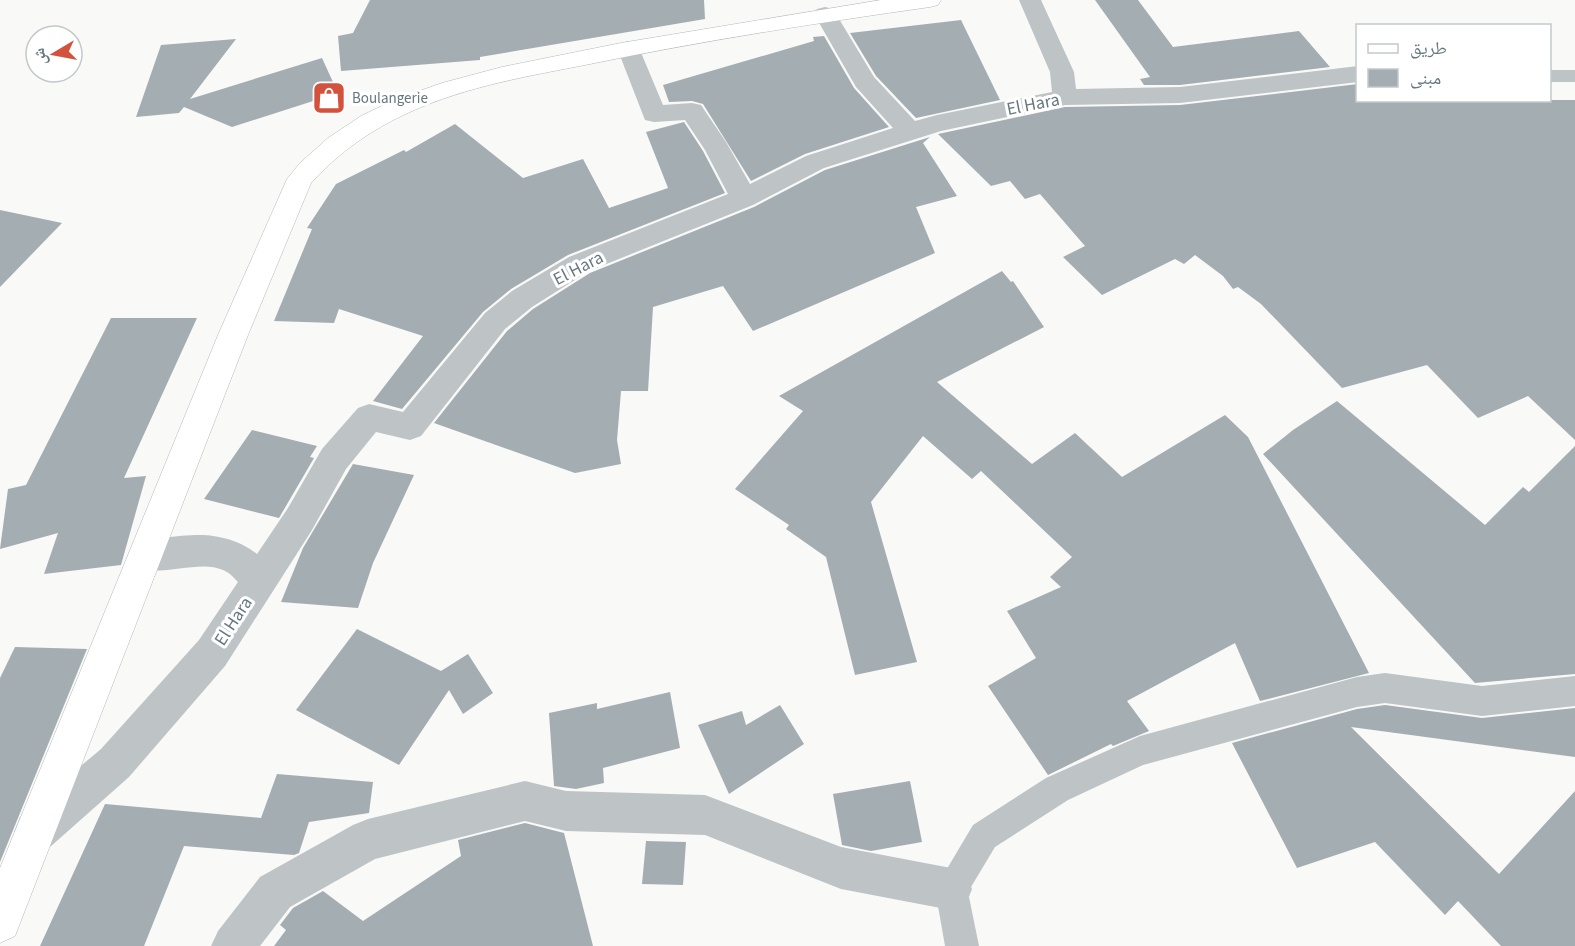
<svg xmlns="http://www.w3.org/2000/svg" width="1575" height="946" viewBox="0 0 1575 946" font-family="'Source Sans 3','Noto Naskh Arabic',sans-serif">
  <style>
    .building { fill: #a4adb1 }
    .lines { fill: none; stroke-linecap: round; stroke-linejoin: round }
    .secondary-casing { stroke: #b1b8bb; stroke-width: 1 }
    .service { fill: #bec3c6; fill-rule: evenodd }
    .pedestrian { fill: #bec3c6; fill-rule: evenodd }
    .secondary { fill: #fff; fill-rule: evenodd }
    .labels { text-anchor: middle; stroke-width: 6; stroke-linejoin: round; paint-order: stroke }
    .far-poi-label { font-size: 15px; fill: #66777e; stroke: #fff; text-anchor: start }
    .street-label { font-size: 18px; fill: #66777e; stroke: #fff }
  </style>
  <rect width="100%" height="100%" fill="#f9f9f7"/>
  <g class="building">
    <polygon points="370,0 704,0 705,19 480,57 480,60 341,71 338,36 353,33"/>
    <polygon points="1095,0 1138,0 1173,47 1299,31 1330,67 1180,85 1144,85 1140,79 1150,77"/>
    <polygon points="961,20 1000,100 916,118 876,76 850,33"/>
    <polygon points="824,36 854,88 889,127 805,154 751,181 703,104 692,101 669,102 663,85 814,41 813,37"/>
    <polygon points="236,39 190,99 322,58 338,93 232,127 184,107 179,113 136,117 161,45"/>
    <polygon points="1358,84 1358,100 1575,100 1575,440 1528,396 1478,418 1427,365 1342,388 1261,304 1238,287 1233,289 1223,276 1195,255 1184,264 1175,259 1102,295 1063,257 1085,246 1040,194 1025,199 1010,181 991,186 938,134 1065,107 1180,105"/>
    <polygon points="684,122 703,151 725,193 568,255 511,289 483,312 402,409 373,401 423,336 339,309 334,323 274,321 312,229 307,228 336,184 404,150 406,152 455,124 523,178 583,159 609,208 668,188 646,132"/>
    <polygon points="930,137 923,143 957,196 916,207 935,253 753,331 723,286 653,307 648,391 621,391 617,440 621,464 575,473 434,423 507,331 533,309 590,273 754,207 825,170"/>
    <polygon points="0,210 62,223 0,287"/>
    <polygon points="1002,271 1011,282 1013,281 1044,327 937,382 1032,464 1075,433 1122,477 1225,415 1248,437 1369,673 1260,701 1235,643 1127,701 1149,731 1113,746 1111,744 1048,775 988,686 1036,658 1007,611 1061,587 1050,577 1072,557 981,471 972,479 923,436 871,502 917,662 855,675 826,557 786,529 789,525 735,489 803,411 779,396"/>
    <polygon points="111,318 197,318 124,478 146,476 121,565 44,574 58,533 0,549 8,489 26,485"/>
    <polygon points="1337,401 1485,525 1523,487 1529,492 1575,446 1575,674 1475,683 1263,454 1293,430"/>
    <polygon points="252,430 317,446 310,457 314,458 279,518 204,499"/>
    <polygon points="353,464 414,475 373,563 358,608 281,602 303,548"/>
    <polygon points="357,629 441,671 468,654 493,693 463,714 449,690 399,765 296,710"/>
    <polygon points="15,647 87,649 0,862 0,678"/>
    <polygon points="670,692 680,748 603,768 604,783 576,789 554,786 549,713 597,703 597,709"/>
    <polygon points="780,705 804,744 729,794 698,725 742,711 746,725"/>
    <polygon points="1385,705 1482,718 1575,708 1575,757 1351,727 1499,874 1575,791 1575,946 1501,946 1458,901 1445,915 1375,842 1297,868 1232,743 1357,709"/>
    <polygon points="277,774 373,782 369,813 309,822 299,853 294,855 184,846 144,946 40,946 105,804 261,818"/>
    <polygon points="910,781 922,842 871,851 842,845 833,794"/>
    <polygon points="525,823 564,833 593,946 274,946 286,930 280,925 293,908 323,891 363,921 461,856 458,840"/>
    <polygon points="646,841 686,842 683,885 642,884"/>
  </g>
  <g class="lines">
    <defs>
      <path id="secondary" d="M881,0h60l-3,5 -8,2c-114,16 -228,34 -340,57 -61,12 -123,22 -180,48 -38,17 -71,40 -99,71l-63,152 -233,601 -15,7v-75l218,-533 69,-156 13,-16 28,-25 33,-22 33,-16 48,-17 60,-16 119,-24z"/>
    </defs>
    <use href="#secondary" class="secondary-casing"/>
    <g class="service">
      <rect x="1550" y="70" width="25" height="12"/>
      <polygon points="1385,673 1482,686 1575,676 1575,706 1482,716 1385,703 1357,707 1143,765 1068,800 995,847 968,892 979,946 945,946 935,889 973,825 1046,778 1140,736 1357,677"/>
    </g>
    <g class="pedestrian">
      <path d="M1019,0h22l33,72 2,17 104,-2 178,-21v16l-178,21 -115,2 -124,26 -117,37 -71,37 -164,66 -57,36 -27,22 -84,107 -11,4 -34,-8 -30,37 -34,61 -87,136 -96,111 -79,70 -15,6 -15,-6 -6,-15 6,-15 81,-68 98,-109 39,-58c-4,-4 -9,-10 -15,-12 -24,-11 -62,8 -90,-3l-5,-11 5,-11c16,-7 63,-12 80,-9 16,2 31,8 44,18l31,-46 34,-59 36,-41 11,-4 34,8 82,-99 27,-22 57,-34 159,-63 -23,-44 -20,-30 -31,2 -9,-2 -28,-72 4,-5 8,-2 8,2 26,62 29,-2 9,2 25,37 24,42 56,-28 87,-28 -37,-41 -42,-73 3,-5 8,-2 8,2 41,68 41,44 22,-6 115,-23 -2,-20z"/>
      <polygon points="525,781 566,791 705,795 841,847 951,868 966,874 972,889 966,904 951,910 841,889 705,835 566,831 525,821 375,859 290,907 260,946 211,946 218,931 260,877 353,825 368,819"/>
    </g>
    <use href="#secondary" class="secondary"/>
  </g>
  <defs>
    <symbol id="shop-square" viewBox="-11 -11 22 22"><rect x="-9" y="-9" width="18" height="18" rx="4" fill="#d2523e" stroke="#fff"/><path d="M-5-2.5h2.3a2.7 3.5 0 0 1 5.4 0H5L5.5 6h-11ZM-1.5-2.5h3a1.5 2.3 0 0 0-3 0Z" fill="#fff"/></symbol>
  </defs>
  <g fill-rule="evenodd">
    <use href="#shop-square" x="310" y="79" width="38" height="38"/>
  </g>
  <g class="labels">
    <g class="far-poi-label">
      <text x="352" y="103">Boulangerie</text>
    </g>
    <g class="street-label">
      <text transform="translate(1033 104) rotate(-11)" y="6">El Hara</text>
      <text transform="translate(578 268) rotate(-27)" y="6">El Hara</text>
      <text transform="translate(233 621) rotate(-57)" y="6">El Hara</text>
    </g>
  </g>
  <rect x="1356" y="24" width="195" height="78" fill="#ffffff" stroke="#c2c9cb" stroke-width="1.5"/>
  <rect x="1368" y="44" width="30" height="9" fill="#ffffff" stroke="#c2c9cb" stroke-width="1.5"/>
  <text x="1410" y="54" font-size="18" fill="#66777e">طريق</text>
  <rect x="1368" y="69" width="30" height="18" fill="#a4adb1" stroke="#c2c9cb" stroke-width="1.5"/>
  <text x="1410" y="84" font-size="18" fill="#66777e">مبنى</text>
  <g transform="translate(54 54) rotate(260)"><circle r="28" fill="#ffffff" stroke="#c2c9cb" stroke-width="1.5"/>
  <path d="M0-4.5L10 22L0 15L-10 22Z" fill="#d2523e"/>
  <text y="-9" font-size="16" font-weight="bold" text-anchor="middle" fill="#66777e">ش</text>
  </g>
</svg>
